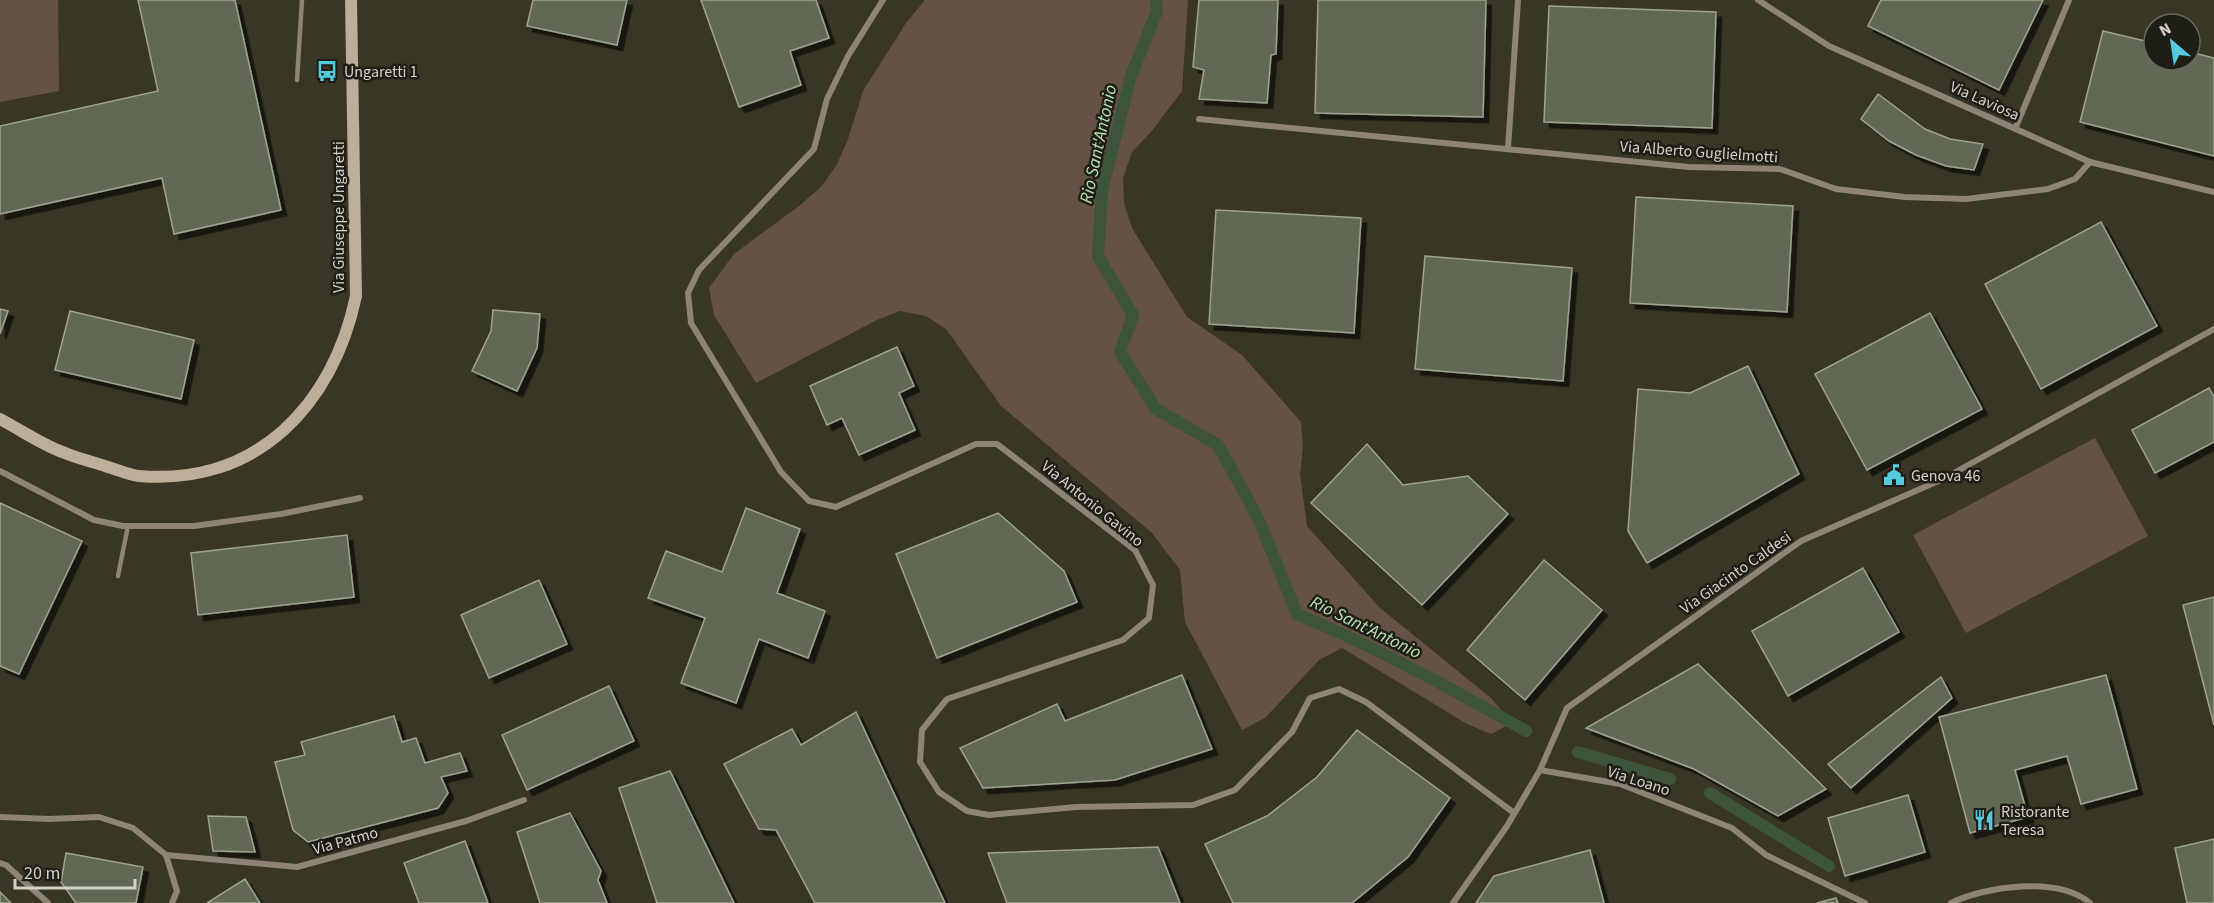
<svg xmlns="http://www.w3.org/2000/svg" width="2214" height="903" viewBox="0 0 2214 903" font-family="'Source Sans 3',sans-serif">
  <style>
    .green { fill: #665245 }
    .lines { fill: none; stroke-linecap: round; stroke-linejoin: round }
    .stream { stroke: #3c543b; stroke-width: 12 }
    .building { fill: #626856; stroke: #9da390; stroke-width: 1.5; filter: url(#shadow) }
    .lane { stroke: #8d8376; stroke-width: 4.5 }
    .street { stroke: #8d8376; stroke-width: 6 }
    .secondary { stroke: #bdae99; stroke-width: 12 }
    .labels { text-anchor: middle; stroke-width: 5; stroke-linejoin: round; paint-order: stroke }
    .poi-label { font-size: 16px; fill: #d4d2c8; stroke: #1f1e16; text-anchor: start }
    .street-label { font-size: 16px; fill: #d4d2c8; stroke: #1f1e16 }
    .water-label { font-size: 18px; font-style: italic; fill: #b6e3b4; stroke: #1f1e16 }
  </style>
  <defs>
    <filter id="shadow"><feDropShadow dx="5.5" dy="5.5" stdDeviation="0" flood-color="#0009"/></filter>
  </defs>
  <rect width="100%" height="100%" fill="#393626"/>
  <g class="green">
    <polygon points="0,0 58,0 59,91 0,102"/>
    <polygon points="925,0 1188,0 1182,91 1151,132 1132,152 1123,178 1124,203 1132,228 1187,317 1242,355 1301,422 1303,447 1300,474 1307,526 1379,607 1491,698 1512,723 1491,734 1467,724 1342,648 1319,660 1265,718 1242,730 1185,622 1180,570 1152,533 1001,406 946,329 926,316 900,311 877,320 756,383 714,315 709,288 734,254 799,206 820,188 836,166 847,142 863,91 906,23"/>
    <polygon points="2095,438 2148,536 1966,633 1913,535"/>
  </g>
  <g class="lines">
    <g class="stream">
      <path d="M1156,0l1,11 -26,65 -29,114 -4,66 35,59 -13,37 36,57 62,36 40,73 39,96c79,33 155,75 229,117"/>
      <polyline points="1578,752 1670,779"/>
      <polyline points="1710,793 1829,866"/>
    </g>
  </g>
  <g class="building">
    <polygon points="138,0 235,0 281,210 174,234 162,178 0,214 0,126 158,91"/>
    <polygon points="533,0 627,0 617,45 527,26"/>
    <polygon points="701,0 816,0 829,38 790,51 801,85 739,107"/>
    <polygon points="1199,0 1278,0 1276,54 1271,55 1267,103 1199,99 1204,70 1193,67"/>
    <polygon points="1318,0 1486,0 1483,117 1315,113"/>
    <polygon points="1881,0 2043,0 1999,90 1868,26"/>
    <polygon points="1549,6 1716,12 1712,128 1544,122"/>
    <polygon points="2103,31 2154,43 2154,60 2190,60 2190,52 2214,58 2214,156 2080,122"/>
    <polygon points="1878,94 1925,129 1950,139 1983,144 1974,170 1946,166 1916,155 1889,141 1861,119"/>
    <polygon points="1636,197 1793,206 1787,312 1630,303"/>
    <polygon points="1216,210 1361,218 1354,333 1209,324"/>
    <polygon points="2101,222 2157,326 2041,389 1985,284"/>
    <polygon points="1425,256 1572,268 1563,381 1415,369"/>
    <polygon points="0,309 8,311 0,334"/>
    <polygon points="493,310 540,314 537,348 517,391 472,371 491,331"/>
    <polygon points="70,311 194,340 181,399 55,370"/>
    <polygon points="1930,313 1982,409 1867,470 1815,374"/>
    <polygon points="897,347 914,386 899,393 915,430 859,455 842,418 827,425 810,386"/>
    <polygon points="1748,366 1799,474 1647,563 1628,531 1638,389 1690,393"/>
    <polygon points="2209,388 2214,397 2214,442 2155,473 2132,430"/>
    <polygon points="1367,444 1403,485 1468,476 1508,514 1422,605 1311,503"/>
    <polygon points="0,503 82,541 19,674 0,666"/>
    <polygon points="746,508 800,529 777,593 825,611 808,658 759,639 736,703 681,683 705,618 648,598 666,551 722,572"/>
    <polygon points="998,513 1064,571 1077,602 937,658 896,554"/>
    <polygon points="347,535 354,597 198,615 191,553"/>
    <polygon points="1544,560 1602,610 1525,700 1467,650"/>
    <polygon points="1863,568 1899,632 1788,696 1752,631"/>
    <polygon points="539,580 567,644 489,678 461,615"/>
    <polygon points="2214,597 2214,725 2183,605"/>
    <polygon points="1698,664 1826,789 1778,816 1694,769 1586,728"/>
    <polygon points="1182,675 1212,749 1115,780 983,788 960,748 1057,704 1065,721"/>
    <polygon points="2106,675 2137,789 2081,804 2067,756 2015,770 2028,817 1970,833 1939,717"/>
    <polygon points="1941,677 1952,698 1851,788 1828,764"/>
    <polygon points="609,686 634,741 527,790 502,735"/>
    <polygon points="856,712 945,903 815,903 776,830 759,829 724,764 792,729 801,745"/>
    <polygon points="394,716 402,742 416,738 425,763 460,753 467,771 441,777 448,793 438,808 308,842 293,830 275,762 305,755 301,742"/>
    <polygon points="1357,730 1450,798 1408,857 1352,903 1233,903 1205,844 1267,816 1317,777"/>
    <polygon points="670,771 734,903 657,903 619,788"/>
    <polygon points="1908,795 1925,852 1845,876 1828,818"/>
    <polygon points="570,813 601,871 598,880 607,903 540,903 517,832"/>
    <polygon points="208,816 246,817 255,852 213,851"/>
    <polygon points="2214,839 2214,903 2187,903 2175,848"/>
    <polygon points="465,841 488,903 419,903 404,863"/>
    <polygon points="1158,847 1180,903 1007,903 988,853"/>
    <polygon points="1590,850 1604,903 1476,903 1494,876"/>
    <polygon points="66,853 143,867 136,903 76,903 61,882"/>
    <polygon points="245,879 260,903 207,903"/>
    <polygon points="0,892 11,903 0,903"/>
    <polygon points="1836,898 1838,903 1817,903"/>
  </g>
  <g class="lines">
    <g class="lane">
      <polyline points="297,80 302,0"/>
      <polyline points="118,576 128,526"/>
    </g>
    <g class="street">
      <polyline points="883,0 848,56 827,99 814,149 699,270 688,293 691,323 781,472 809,501 836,507 976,444 997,444 1135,550 1153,585 1149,618 1123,640 947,699 922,730 920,762 939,792 967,811 989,815 1076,807 1193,805 1235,790 1292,732 1310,698 1339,689 1366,702 1514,813"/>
      <polyline points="1758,0 1829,46 2090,162 2214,192"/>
      <polyline points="1199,119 1689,167 1780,169 1836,189 1905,197 1966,199 2048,189 2075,179 2090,162"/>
      <polyline points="2015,129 2069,0"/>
      <polyline points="1508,148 1518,0"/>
      <polyline points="0,471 94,520 123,526 194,526 281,514 360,498"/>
      <polyline points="1540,770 1620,784 1732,828 1766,855 1865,903"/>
      <polyline points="0,817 49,819 99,817 133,828 166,855 177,891 172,903"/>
      <polyline points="166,855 297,867 466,821 524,800"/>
      <polyline points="0,863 6,865 48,903"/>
      <polyline points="1453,903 1507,826 1540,770 1567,708 1801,541 1943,479 2214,329"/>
      <path d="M1951,903c35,-17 107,-27 139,0"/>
    </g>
    <path class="secondary" d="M0,419c21,11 42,26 65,34 14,6 29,9 43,14 10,3 21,8 31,9 118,10 194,-71 217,-180l-5,-296"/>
  </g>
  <defs>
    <symbol id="bus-bare" viewBox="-9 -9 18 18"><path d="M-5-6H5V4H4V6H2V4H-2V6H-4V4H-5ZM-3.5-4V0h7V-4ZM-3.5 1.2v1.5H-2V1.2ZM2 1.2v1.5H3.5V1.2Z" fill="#54cade" stroke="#1f1e16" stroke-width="2.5" paint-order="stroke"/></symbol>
    <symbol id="civic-bare" viewBox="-9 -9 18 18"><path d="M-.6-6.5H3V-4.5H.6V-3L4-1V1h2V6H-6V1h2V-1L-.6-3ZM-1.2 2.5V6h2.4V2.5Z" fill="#54cade" stroke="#1f1e16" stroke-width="2.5" paint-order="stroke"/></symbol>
    <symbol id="restaurant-bare" viewBox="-9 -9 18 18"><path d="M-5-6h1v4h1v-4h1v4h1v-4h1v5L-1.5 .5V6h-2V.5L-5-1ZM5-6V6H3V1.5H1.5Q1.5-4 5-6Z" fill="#54cade" stroke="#1f1e16" stroke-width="2.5" paint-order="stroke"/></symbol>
  </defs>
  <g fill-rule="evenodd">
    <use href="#bus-bare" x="312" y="56" width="30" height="30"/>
    <use href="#civic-bare" x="1879" y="460" width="30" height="30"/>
    <use href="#restaurant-bare" x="1969" y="805" width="30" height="30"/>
  </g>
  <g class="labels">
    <g class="poi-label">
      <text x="344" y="77">Ungaretti 1</text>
      <text x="1911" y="481">Genova 46</text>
      <text x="2001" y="817">Ristorante<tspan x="2001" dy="18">Teresa</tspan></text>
    </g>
    <g class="street-label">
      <text transform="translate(1985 100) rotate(24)" y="6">Via Laviosa</text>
      <text transform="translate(1699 151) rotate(4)" y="6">Via Alberto Guglielmotti</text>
      <text transform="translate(338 217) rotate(-90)" y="6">Via Giuseppe Ungaretti</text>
      <text transform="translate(1093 503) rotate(39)" y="6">Via Antonio Gavino</text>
      <text transform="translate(1735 572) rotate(-35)" y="6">Via Giacinto Caldesi</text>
      <text transform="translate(1639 780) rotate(18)" y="6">Via Loano</text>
      <text transform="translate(345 840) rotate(-15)" y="6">Via Patmo</text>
    </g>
    <g class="water-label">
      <text transform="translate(1098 144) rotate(-78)" y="6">Rio Sant'Antonio</text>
      <text transform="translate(1366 627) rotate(26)" y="6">Rio Sant'Antonio</text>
    </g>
  </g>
  <g transform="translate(2172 42) rotate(331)"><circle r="28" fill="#1f1e16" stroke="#67665d" stroke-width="1.5"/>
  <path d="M0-4.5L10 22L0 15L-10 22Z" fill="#54cade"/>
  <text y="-9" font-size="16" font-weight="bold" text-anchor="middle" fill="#d4d2c8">N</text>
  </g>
  <path d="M15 879v9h120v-9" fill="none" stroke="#d4d2c8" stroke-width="3"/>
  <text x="24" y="879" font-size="18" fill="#d4d2c8" stroke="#1f1e16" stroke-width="4.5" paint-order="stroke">20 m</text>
</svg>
